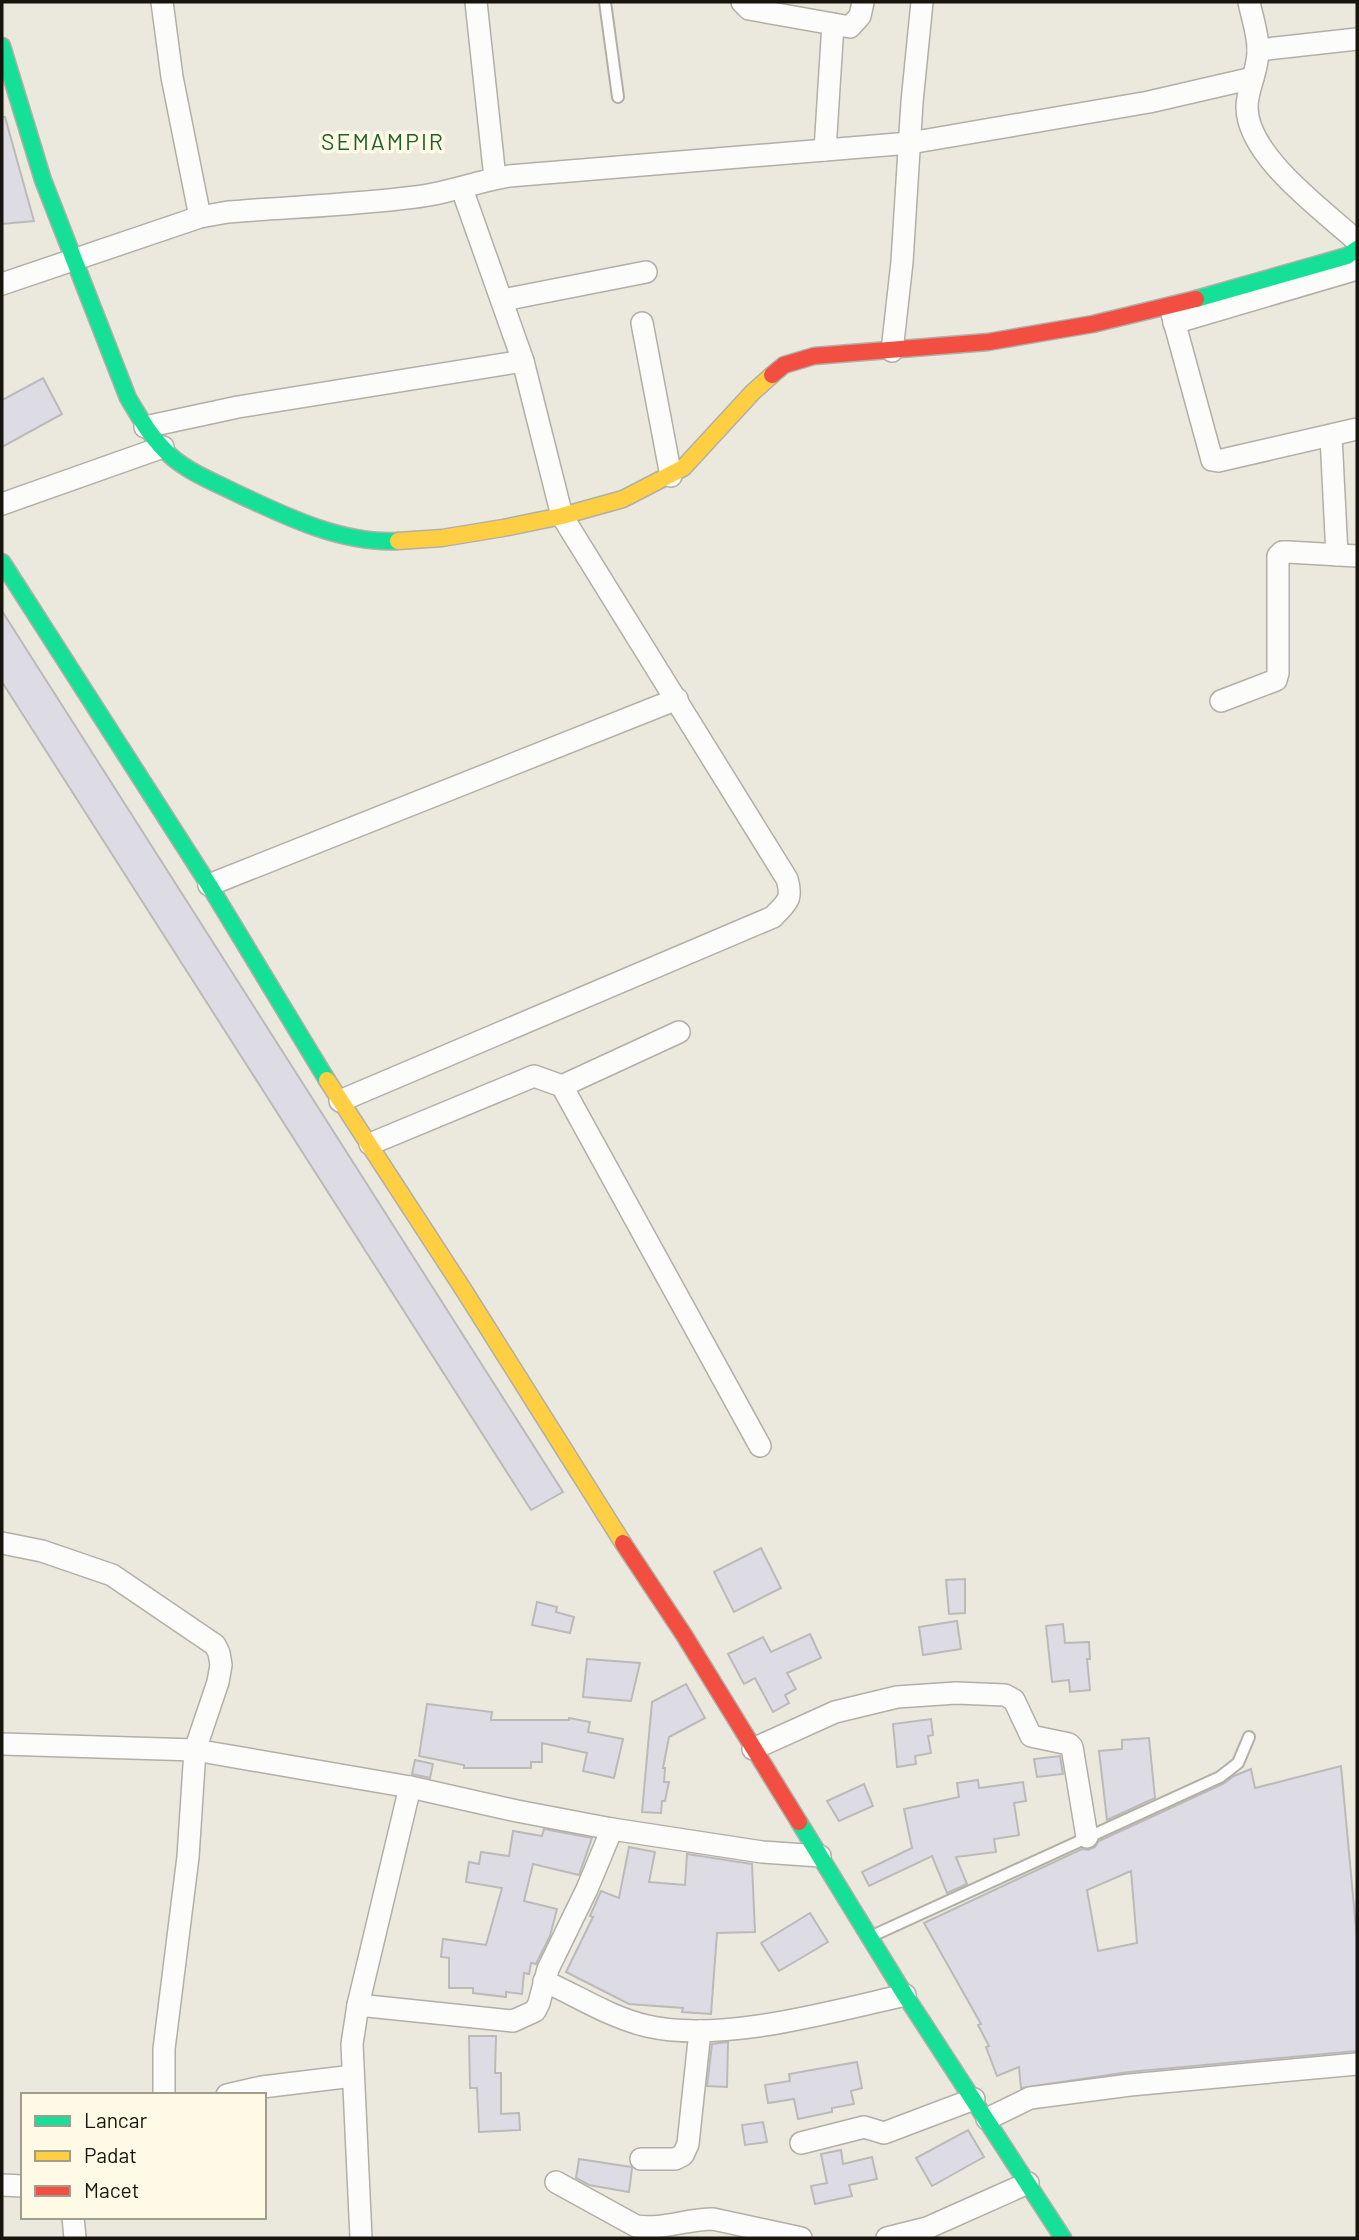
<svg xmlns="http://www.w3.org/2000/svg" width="1359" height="2240" viewBox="0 0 1359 2240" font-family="Barlow,sans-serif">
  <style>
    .building { fill: #dddce4; stroke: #babab8; stroke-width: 2; fill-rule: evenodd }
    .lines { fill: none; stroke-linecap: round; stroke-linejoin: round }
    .lane-casing { stroke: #b1afa6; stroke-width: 14 }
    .street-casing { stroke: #b1afa6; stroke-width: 24 }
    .fast-casing { stroke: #b1afa6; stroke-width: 19 }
    .slow-casing { stroke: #b1afa6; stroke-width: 19 }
    .jam-casing { stroke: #b1afa6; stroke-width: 19 }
    .lane { stroke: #fcfcfa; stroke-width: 10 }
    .street { stroke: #fcfcfa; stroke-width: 21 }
    .fast { stroke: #16e098; stroke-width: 16 }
    .slow { stroke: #ffcf43; stroke-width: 16 }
    .jam { stroke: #f24e42; stroke-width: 16 }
    .labels { text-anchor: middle; stroke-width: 7; stroke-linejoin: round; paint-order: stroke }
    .quarter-label { font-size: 23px; letter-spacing: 2px; fill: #215e2d; stroke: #fefae5 }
  </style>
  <rect width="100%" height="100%" fill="#ebe9de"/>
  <g class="building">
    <polygon points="2,117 5,117 34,221 2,224"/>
    <polygon points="43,378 62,414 2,447 2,400"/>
    <polygon points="2,611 563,1492 531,1510 2,682"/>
    <polygon points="761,1548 781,1588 734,1612 714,1572"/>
    <polygon points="965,1579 965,1613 949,1614 946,1580"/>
    <polygon points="537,1602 557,1607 556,1612 574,1617 570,1633 532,1625"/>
    <polygon points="957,1621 961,1649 923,1655 919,1627"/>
    <polygon points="1063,1624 1065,1643 1089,1642 1090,1659 1087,1659 1090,1690 1070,1692 1069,1680 1052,1682 1046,1626"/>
    <polygon points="810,1634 821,1658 787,1673 796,1689 785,1695 789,1703 773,1712 755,1678 744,1684 728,1654 763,1637 771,1652"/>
    <polygon points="587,1659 640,1663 631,1701 583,1697"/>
    <polygon points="686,1684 705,1718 669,1737 663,1768 665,1768 664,1782 669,1782 665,1801 662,1801 661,1813 642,1812 652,1702"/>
    <polygon points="427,1704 492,1712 491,1720 569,1720 569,1718 590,1722 588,1732 623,1739 614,1778 583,1771 587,1753 542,1743 542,1762 531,1762 531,1768 464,1768 464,1765 419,1756"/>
    <polygon points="931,1719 933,1735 928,1736 931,1753 915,1756 916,1764 897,1767 893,1724"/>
    <polygon points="1149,1738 1155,1798 1107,1820 1099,1751 1122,1749 1122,1740"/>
    <polygon points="1060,1756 1063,1774 1037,1777 1034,1759"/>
    <polygon points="415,1760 433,1764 430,1778 412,1774"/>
    <path d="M1341,1766l16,173v112l-228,21 -108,16 -2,-21 -22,9 -11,-29 3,-1 -11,-21 3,-1 -57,-101 158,-74 6,1 7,-3 4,-6 124,-57 11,-8 17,-7 4,19zM1131,1871l6,72 -39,8 -11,-61z"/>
    <polygon points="978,1780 979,1788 1023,1782 1026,1801 1014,1803 1019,1835 994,1839 996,1852 956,1857 967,1884 947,1893 932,1856 869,1886 862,1872 912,1848 904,1809 959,1797 957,1783"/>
    <polygon points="864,1784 873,1806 839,1821 827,1801"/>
    <polygon points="544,1829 592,1838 579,1875 533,1864 524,1901 557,1909 550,1936 536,1964 531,1963 529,1974 524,1973 522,1994 506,1992 506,1997 473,1993 473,1988 449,1988 449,1958 441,1957 443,1939 486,1945 502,1888 466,1882 469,1862 479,1864 481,1852 509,1856 513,1831 542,1836"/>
    <polygon points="629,1847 655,1852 649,1882 685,1885 687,1854 752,1864 755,1932 717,1933 711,2014 682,2012 683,2008 629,2004 566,1972 593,1917 590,1916 601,1891 619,1898"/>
    <polygon points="810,1913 828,1942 779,1971 761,1943"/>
    <polygon points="469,2036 496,2036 495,2073 501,2073 501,2114 519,2113 520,2130 479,2132 477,2088 470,2088"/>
    <polygon points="728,2042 727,2087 707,2086 712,2044"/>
    <polygon points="857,2062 862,2088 851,2091 854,2104 832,2108 832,2112 798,2119 794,2099 768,2103 765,2085 790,2081 789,2074"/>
    <polygon points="763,2122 767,2142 745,2145 742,2125"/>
    <polygon points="968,2130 984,2157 932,2186 916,2158"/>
    <polygon points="841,2150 843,2164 872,2157 877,2179 849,2185 852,2196 815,2204 811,2186 827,2183 821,2154"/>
    <polygon points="579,2159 631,2167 632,2168 629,2192 589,2185 576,2178"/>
  </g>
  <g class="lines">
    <defs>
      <g id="lane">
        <polyline points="605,2 618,97"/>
        <polyline points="872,1936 1220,1777 1238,1763 1249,1737"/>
      </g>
      <g id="street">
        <polyline points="162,2 172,77 200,217"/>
        <polyline points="476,2 495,178"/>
        <polyline points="742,2 749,9 850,27 860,16 863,2"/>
        <path d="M1249,2c3,15 9,32 9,47 1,20 -11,39 -11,58 0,49 76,103 110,134"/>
        <polyline points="1258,50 1357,39"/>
        <polyline points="825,150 833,24"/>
        <path d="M2,284l198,-67 28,-5c62,-5 125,-7 187,-15 32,-3 62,-16 94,-21l401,-33 239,-41 104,-24"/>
        <polyline points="503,300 646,272"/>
        <polyline points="1171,310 1212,460 1218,461 1357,429"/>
        <polyline points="642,323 671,476"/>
        <polyline points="1174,323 1357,269"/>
        <polyline points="892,351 902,262 912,102 922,2"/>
        <polyline points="145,427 238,407 523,361"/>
        <polyline points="1331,436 1337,555"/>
        <polyline points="2,504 163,447"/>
        <polyline points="1221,701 1276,680 1278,673 1278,556 1282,552 1288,552 1357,556"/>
        <polyline points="209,885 677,699"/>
        <polyline points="562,1086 760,1446"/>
        <path d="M340,1101l433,-184c14,-15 20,-17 14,-38l-225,-363 -39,-155 -61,-172"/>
        <polyline points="370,1144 534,1076 562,1086 679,1032"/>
        <polyline points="2,1543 42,1551 112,1575 215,1645 219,1653 221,1665 218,1682 195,1750 188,1857 164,2049 164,2095"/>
        <polyline points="2,1744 195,1750 410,1787 517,1811 612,1829 762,1852 820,1856"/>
        <polyline points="753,1749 835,1712 897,1697 956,1693 1005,1695 1014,1700 1031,1736 1069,1744 1072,1747 1087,1837"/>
        <path d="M544,1981c34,15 65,36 103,45 74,17 184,-14 258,-31"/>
        <polyline points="358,2005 513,2021 535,2011 539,2003 548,1969 587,1889 612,1829"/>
        <polyline points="227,2095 262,2087 353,2076"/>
        <polyline points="987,2119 1030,2098 1130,2085 1357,2064"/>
        <polyline points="801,2143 864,2127 884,2133 974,2099"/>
        <polyline points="641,2159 675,2159 683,2155 688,2144 700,2031"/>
        <path d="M556,2182l80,44c27,4 50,-7 77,-7l88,19"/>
        <polyline points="2,2185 23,2186"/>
        <polyline points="73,2217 75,2238"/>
        <polyline points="361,2238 352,2044 358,2005 410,1787"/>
        <polyline points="887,2238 927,2228 1028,2183"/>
      </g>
      <g id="fast">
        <path d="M2,46l41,134 85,218c13,22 26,44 45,60 18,15 41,24 61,34 51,24 107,52 164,49"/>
        <polyline points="1196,299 1347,256 1357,249"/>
        <polyline points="2,562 209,885 327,1080"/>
        <polyline points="799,1822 905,1995 1063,2238"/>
      </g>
      <g id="slow">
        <polyline points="398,541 442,538 503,528 562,516 623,499 683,468 753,392 772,375"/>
        <polyline points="327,1080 465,1292 623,1543"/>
      </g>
      <g id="jam">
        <polyline points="772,375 784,365 814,356 988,342 1093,324 1196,299"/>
        <polyline points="623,1543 684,1635 799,1822"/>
      </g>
    </defs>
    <use href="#lane" class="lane-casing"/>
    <use href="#street" class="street-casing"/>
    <use href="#fast" class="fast-casing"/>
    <use href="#slow" class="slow-casing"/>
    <use href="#jam" class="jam-casing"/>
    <use href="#lane" class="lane"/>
    <use href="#street" class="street"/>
    <use href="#fast" class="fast"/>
    <use href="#slow" class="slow"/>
    <use href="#jam" class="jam"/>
  </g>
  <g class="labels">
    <g class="quarter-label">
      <text x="383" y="150">SEMAMPIR</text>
    </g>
  </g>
  <rect width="1359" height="2240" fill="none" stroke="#16140d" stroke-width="7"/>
  <rect x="21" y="2093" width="245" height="126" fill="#fefae5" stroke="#a19e8f" stroke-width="2"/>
  <rect x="35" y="2116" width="35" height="10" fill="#16e098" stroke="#a19e8f" stroke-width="2"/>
  <text x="84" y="2128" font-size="21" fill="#16140d">Lancar</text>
  <rect x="35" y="2151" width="35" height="10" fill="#ffcf43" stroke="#a19e8f" stroke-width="2"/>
  <text x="84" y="2163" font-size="21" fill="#16140d">Padat</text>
  <rect x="35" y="2186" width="35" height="10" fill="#f24e42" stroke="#a19e8f" stroke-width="2"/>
  <text x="84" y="2198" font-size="21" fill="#16140d">Macet</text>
</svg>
